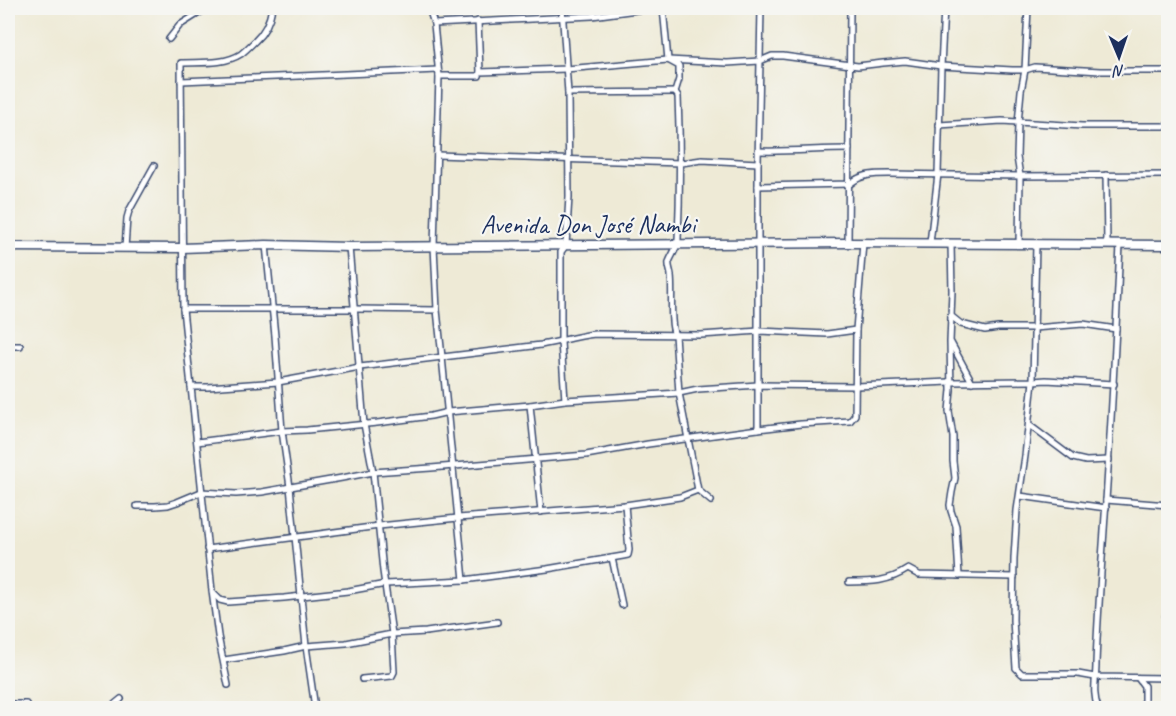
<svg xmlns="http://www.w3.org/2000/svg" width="1176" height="716" viewBox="0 0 1176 716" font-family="Caveat,sans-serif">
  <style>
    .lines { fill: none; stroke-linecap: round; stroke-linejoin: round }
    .stream { stroke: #63c4e1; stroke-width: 1.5 }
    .street-casing { stroke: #3b4b70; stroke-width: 8 }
    .secondary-casing { stroke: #3b4b70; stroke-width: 11 }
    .street { stroke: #fff; stroke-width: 5 }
    .secondary { stroke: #fff; stroke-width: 8 }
    .labels { text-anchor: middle; stroke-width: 4.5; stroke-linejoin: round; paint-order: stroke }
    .street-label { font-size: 26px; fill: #1b2f5e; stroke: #f6f6f2 }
  </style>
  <rect width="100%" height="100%" fill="#f6f6f2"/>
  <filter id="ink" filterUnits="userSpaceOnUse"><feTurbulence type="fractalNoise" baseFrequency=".0167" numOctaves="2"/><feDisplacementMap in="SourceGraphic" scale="12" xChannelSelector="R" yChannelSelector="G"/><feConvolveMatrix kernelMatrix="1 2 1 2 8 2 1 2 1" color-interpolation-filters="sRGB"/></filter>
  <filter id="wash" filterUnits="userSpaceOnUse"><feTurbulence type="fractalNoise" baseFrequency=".008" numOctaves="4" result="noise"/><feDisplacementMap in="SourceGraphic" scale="24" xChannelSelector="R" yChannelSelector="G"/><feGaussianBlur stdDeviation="1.35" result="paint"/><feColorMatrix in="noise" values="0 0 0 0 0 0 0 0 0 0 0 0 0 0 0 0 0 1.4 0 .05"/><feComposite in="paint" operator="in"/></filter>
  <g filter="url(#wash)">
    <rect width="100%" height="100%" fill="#eeead6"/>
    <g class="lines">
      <polyline class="stream" points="606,708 645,704"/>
    </g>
  </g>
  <g filter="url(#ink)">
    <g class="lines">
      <defs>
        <g id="street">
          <polyline points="429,8 434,24 439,76 434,246 437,310 442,357 464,580"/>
          <polyline points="562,8 568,93 569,197 566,245 561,252 561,342 565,400"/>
          <path d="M663,8l5,52 11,6v13l-4,13 3,4c2,48 2,96 0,144 -1,9 -6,14 -9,22 -1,5 2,9 2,14 2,14 -2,48 4,59l4,58 19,97 13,11"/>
          <polyline points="434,24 592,16 651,8"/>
          <polyline points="169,39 180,25 207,8"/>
          <polyline points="480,72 566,69 668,60 727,63 760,61 772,56 783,56 858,66 883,63 905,61 941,66 1012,70 1025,70 1035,67 1100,71 1168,71"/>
          <polyline points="439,76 479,76 480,72 478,21"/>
          <polyline points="181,81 438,70"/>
          <polyline points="568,93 675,92"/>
          <polyline points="939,125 1002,121 1082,126 1168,126"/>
          <path d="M758,151c31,1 61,-2 91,-2"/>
          <polyline points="437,155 616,161 681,163 702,160 758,163"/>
          <polyline points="1106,175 1107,244"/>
          <path d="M758,186l92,-2c11,-10 24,-10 39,-10l131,2 148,-1"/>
          <polyline points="848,243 850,8"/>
          <polyline points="930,243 938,174 941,66 944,8"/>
          <polyline points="951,244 952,291 950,342 951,390 949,411 953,437 953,461 955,478 952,492 950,505 951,511 956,526 959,576"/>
          <polyline points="1019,244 1020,176 1017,157 1018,123 1021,91 1025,70 1028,8"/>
          <polyline points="1036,244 1033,381 1025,456 1017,510 1014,558 1013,620 1016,668 1022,674 1078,674 1095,677 1168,678"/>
          <polyline points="266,245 275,336 282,431 290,487 306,646 315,708"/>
          <polyline points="349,247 364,424 373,472 383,571 392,634 394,672 392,676 362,679"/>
          <polyline points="125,248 127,218 129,211 154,166"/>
          <polyline points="183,309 355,309 437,310"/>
          <polyline points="951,316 961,324 985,330 998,328 1034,328 1083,324 1116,329"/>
          <polyline points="951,343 972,382"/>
          <polyline points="8,346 20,346"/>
          <path d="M191,387h17l70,-5 82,-15 181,-22c18,-3 35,-9 54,-11l106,1 58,-4 68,3 29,-4"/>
          <polyline points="530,405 541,512"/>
          <polyline points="1029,425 1073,458 1086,461 1109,460"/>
          <polyline points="758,429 758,163 761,8"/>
          <polyline points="197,442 282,431 307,430 377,423 431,416 448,412 530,405 565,400 679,393 698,389 758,385 856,386 950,382 1033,381 1046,380 1114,384"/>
          <polyline points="1020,496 1106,508"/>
          <polyline points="1106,500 1168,505"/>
          <polyline points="137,506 155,506 168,505 177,502 201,492 236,494 262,492 342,478 373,472 431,468 586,455 648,444 758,429 801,424 850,421 855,415 856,330 863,243"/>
          <polyline points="207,549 379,526 458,518 625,505 680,497 698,490"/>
          <polyline points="612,558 622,605"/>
          <path d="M849,582c23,0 39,0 59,-13l11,6 95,2"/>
          <polyline points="213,593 220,600 228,602 284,598 348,591 386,584 464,580 547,569 623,556 628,555 629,550 625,505"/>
          <polyline points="1165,625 1168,589"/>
          <polyline points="224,660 284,651 306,646 346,643 392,634 426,632 497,622"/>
          <polyline points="1138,678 1144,686 1144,708"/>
          <path d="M228,685l-10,-49 -6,-45 -29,-282 -2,-246c19,-1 43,2 60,-9 5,-4 10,-9 14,-13 10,-9 15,-21 17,-33"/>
          <polyline points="8,704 26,704 28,708"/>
          <polyline points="110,708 121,699"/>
          <path d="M1098,708c-6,-15 -2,-28 -2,-44 1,-31 3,-61 5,-91 8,-110 14,-219 19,-328"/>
        </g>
        <polyline id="secondary" points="8,247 182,248 266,245 349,247 848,243 1168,245"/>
      </defs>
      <use href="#street" class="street-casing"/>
      <use href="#secondary" class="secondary-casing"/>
      <use href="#street" class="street"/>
      <use href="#secondary" class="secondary"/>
    </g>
  </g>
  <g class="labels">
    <g class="street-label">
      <text x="588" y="233">Avenida Don José Nambi</text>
    </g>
  </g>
  <rect width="1176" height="716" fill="none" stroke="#f6f6f2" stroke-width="30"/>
  <g transform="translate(1119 57) rotate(178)" stroke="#f6f6f2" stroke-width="4.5" paint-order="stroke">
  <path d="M0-4.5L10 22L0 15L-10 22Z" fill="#1b2f5e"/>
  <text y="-9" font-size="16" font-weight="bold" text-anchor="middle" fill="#1b2f5e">N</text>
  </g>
</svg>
